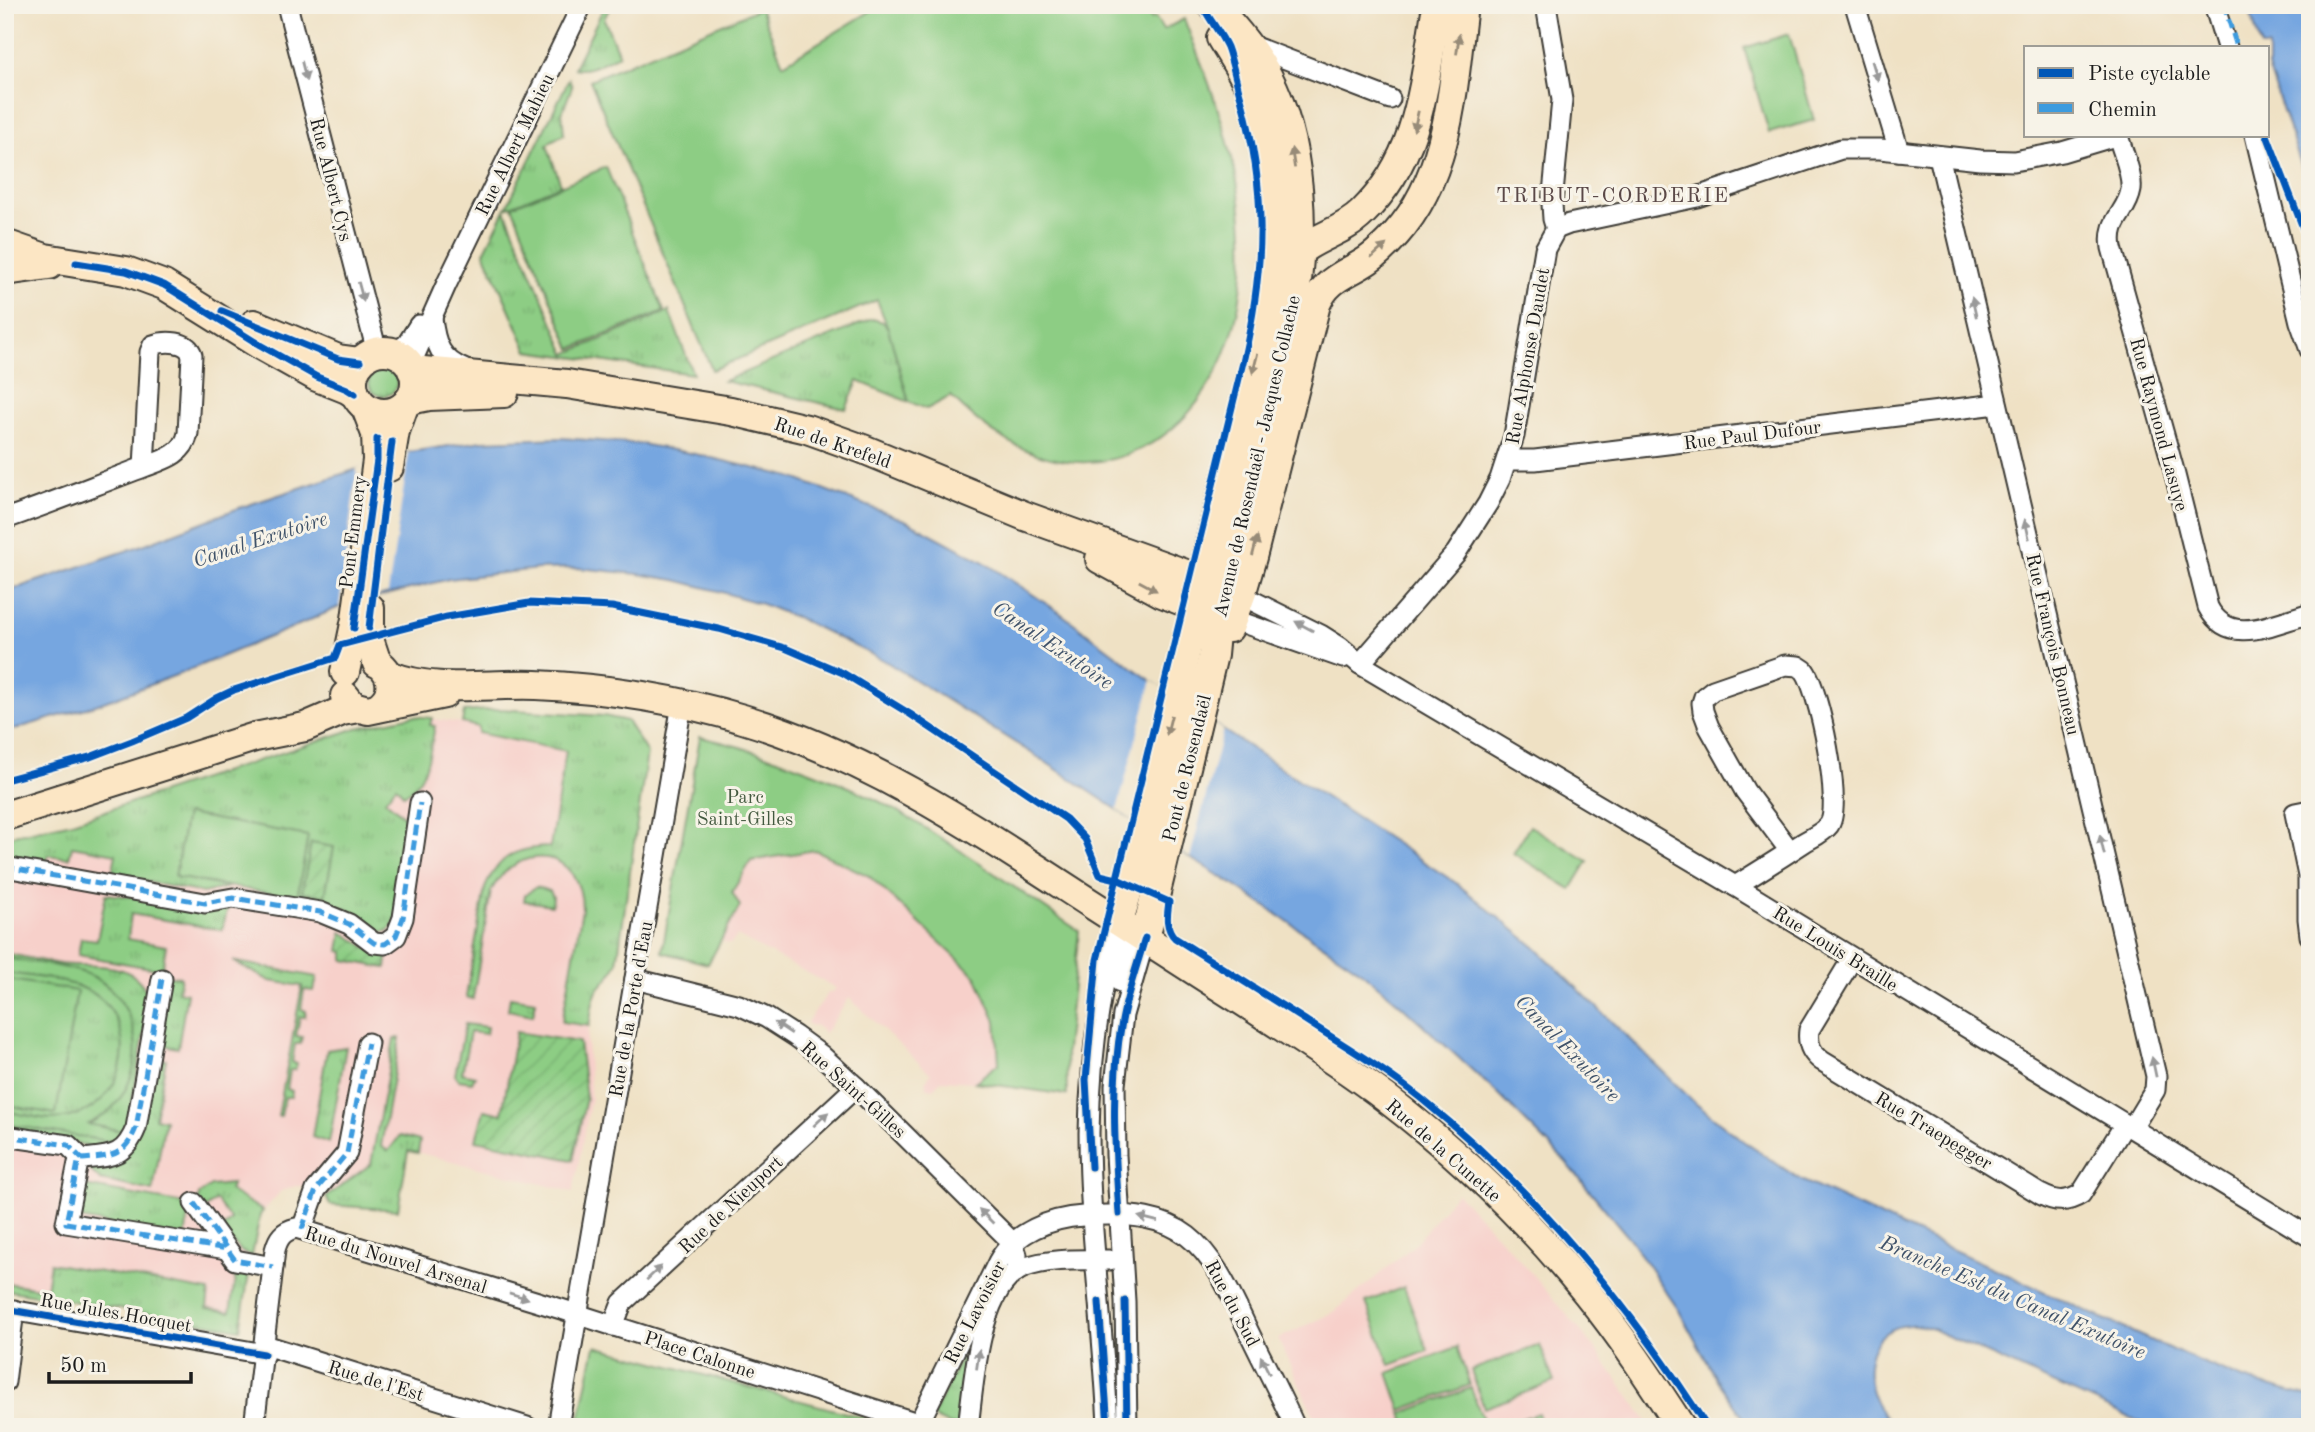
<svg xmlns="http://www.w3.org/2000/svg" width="2315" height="1432" viewBox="0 0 2315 1432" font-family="'Old Standard TT',serif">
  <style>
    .built { fill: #f7d0ca }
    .grass { fill: url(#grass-tufts); stroke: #547450; stroke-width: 2 }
    .park { fill: #8dcd84; stroke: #547450; stroke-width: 2 }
    .garden { fill: url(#garden-furrows); stroke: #547450; stroke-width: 2 }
    .water { fill: #76a6e0; stroke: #49617e; stroke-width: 2 }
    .pier { fill: #efe1c4 }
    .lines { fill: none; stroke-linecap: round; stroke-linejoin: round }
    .street-casing { stroke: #3c3a35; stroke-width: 23 }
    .secondary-casing { stroke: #3c3a35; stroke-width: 32 }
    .street { stroke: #fff; stroke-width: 19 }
    .secondary { stroke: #fce6c4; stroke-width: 28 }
    .quiet { stroke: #3c9bdf; stroke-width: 5; stroke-dasharray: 10 5; stroke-linecap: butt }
    .cycleway-casing { stroke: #f7f3e8; stroke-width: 11 }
    .cycleway { stroke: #0057b8; stroke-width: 7 }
    .oneway { fill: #978b78 }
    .oneway2 { fill: #999 }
    .labels { text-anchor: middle; stroke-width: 6; stroke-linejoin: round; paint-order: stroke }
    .street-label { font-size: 19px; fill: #1c1c1c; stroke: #f7f3e8 }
    .park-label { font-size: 19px; fill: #445a40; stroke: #f7f3e8 }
    .neighbourhood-label { font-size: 21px; letter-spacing: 2px; fill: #5b4948; stroke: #f7f3e8 }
    .water-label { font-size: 21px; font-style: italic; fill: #40536a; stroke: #f7f3e8 }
  </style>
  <defs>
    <pattern id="grass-tufts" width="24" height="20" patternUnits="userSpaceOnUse" patternTransform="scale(1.75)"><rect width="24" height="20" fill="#8dcd84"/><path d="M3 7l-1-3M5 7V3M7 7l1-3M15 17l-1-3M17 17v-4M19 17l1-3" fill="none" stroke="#79af71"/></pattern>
    <pattern id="garden-furrows" width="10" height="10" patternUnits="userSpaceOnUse" patternTransform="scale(1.75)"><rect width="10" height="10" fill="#8dcd84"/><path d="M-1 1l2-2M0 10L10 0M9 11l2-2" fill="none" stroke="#79af71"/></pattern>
  </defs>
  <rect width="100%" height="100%" fill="#f7f3e8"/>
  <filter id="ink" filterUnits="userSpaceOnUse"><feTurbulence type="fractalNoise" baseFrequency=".0143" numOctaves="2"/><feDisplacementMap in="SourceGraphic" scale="14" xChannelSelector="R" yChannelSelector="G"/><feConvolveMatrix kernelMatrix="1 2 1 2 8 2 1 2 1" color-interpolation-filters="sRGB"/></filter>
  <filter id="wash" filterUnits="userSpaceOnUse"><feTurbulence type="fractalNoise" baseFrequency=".00686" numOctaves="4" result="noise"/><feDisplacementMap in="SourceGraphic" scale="28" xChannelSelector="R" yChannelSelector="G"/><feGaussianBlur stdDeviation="1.57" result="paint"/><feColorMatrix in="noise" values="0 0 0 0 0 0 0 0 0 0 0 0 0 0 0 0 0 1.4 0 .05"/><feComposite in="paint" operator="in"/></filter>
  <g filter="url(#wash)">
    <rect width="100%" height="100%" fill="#efe1c4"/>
    <g class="built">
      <polygon points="500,709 604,716 627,721 647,753 617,963 613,975 600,987 593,999 587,1041 591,1098 573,1192 408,1150 398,1210 330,1205 324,1194 311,1187 296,1186 281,1191 260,1215 240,1329 5,1290 5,837 72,822 357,728 413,716 462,723 464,712"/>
      <polygon points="815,850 869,876 976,976 996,1021 999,1064 975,1082 941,1080 933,1088 927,1088 925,1082 931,1074 849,998 825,1033 816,1026 809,1025 807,1022 829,992 832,993 836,988 737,936 731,944 724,943 723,937 740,906 732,892 751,861"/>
      <polygon points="1457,1193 1512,1251 1592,1344 1651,1427 1319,1427 1278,1339 1334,1312 1412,1247"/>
    </g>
    <g class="grass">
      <path d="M605,5h6l-7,14 15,36c-13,5 -31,18 -45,13z"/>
      <polygon points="569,79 572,87 562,113 564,134 551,141 547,145 561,185 506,208"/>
      <polygon points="505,210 566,354 669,311 693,374 528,351 484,252"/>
      <polygon points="872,319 883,322 888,328 909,402 858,381 846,409 724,381"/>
      <circle cx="383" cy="382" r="14"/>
      <path d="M500,709l104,7 23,5 20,32 -30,210c-5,13 -9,14 -17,24 -9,11 -8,26 -11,39l-27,-4 20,-113c0,-61 -64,-69 -91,-18l-18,108 -7,-2 19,-109c14,-33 31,-40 65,-41l16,-96 -88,-18v-6l-16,-4 2,-11z"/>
      <path d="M413,716l19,2 -2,7 5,1c-5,25 -7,55 -31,69l-8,-9 -11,14 19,16 7,13 -15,93 -8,9 -6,1 -35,-23 -50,-11 10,-62 -121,-22 -11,63 54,10 -26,6 -91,-18 4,-21 -44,-8 -3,12 -21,-3 -2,10 -41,-6v-22l67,-15 285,-94z"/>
      <polygon points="536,887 550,891 553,897 552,905 524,901 525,895"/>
      <polygon points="106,894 228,907 222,930 131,914 128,939 166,946 162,970 78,955 81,938 97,940"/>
      <path d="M5,953c18,4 37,8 55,11 21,3 57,-2 75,13 7,5 12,15 15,23l-23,132 -10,13 -20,5 -23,-8 -69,-12z"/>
      <polygon points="232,961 317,977 314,991 304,990 301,1009 306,1011 305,1017 300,1017 296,1036 302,1037 300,1044 295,1044 292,1062 297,1064 295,1070 290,1070 287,1089 292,1091 291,1097 285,1097 281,1116 278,1116 302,986 270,981"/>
      <polygon points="168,976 181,977 178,991 187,993 178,1048 156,1044"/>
      <polygon points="510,997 536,1001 533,1015 508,1010"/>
      <polygon points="465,1024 487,1027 486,1034 470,1032 462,1073 475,1076 472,1082 459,1080 455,1075"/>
      <polygon points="400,1038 381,1146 388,1151 400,1136 420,1141 418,1153 408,1151 398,1210 330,1205 326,1197 371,1164 394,1039"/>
      <polygon points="346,1047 329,1143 312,1137 327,1050"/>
      <polygon points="153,1057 166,1059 155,1118 165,1120 153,1191 100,1180 88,1168 113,1161"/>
      <polygon points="232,1184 229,1190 263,1211 260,1215 252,1256 243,1253 220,1230 231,1220 216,1200 205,1209 198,1202 199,1194 211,1186"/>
      <polygon points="80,1185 190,1205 185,1238 74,1218"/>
      <polygon points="50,1263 209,1291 207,1308 230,1312 236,1272 249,1274 240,1329 5,1290 5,1283 46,1289"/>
      <polygon points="961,1358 966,1361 969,1373 960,1427 954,1427 935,1418 933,1415"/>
    </g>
    <g class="park">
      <path d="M881,5h267l-3,5 6,9 4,-2 8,13 21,-11c33,83 64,160 59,252 -11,171 -162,261 -292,125l-24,13 -18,-7 -21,-74 -11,-28 -165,70 -122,-290 170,-72 23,56z"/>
      <polygon points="1789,34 1814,120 1769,133 1744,48"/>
      <polygon points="606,167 664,311 571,349 512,206"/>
      <path d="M700,737c65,14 153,47 209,81 58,35 113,75 170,113l-13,119 1,45 -92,-13 24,-19 -3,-42 -20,-45 -107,-100 -54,-26 -64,11 -19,31 8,14 -32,58 -46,-12z"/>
      <polygon points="186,814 308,836 297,898 175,877"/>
      <polygon points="1530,826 1588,861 1571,889 1513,853"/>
      <path d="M5,958c24,4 69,8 89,19 48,27 56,94 16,133 -6,6 -14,10 -22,14l34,7 -3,12 -114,-19v-13c21,4 43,11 64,6 53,-11 72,-80 33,-117 -22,-21 -68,-23 -97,-27z"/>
      <polygon points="5,979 77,991 56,1114 5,1105"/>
      <polygon points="1404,1287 1428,1351 1390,1365 1366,1302"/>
      <polygon points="1540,1345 1554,1382 1484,1408 1471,1370"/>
      <polygon points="595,1346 895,1426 578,1427"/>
      <polygon points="1457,1347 1470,1385 1401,1410 1388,1373"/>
      <polygon points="1471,1388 1485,1425 1479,1427 1407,1427 1402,1413"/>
      <polygon points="1538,1413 1543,1427 1499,1427"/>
    </g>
    <g class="garden">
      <polygon points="311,843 334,847 325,896 302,892"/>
      <polygon points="342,932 376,953 388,954 386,968 344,960 344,952 339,951"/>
      <polygon points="516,1032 579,1042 586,1098 573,1160 476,1140 484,1110 502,1114"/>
    </g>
    <g class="water">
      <polygon points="2248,5 2308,5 2310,191 2268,67 2268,47 2261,47"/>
      <path d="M561,438l80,6 54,10 96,23 116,44 77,41 75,50 77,58 84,58 236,155 79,64 160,156 51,40 55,37 353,162 89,37 67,18v30h-159l-219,-98c-7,-2 -15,-5 -22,-4 -40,1 -49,44 -35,75 4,10 12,18 19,27h-144l-30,-42 -42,-76 -48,-70 -64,-77 -69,-69 -98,-90 -41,-34 -127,-86 -41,-25 -146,-97 -159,-100 -83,-41 -40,-16 -44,-13 -43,-11 -37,-6 -60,-6 -40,1 -89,10 -110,28 -38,17 -122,50 -86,32 -88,26v-140l135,-46 99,-38 170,-56 73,-11z"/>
    </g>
    <g class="pier">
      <polygon points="409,452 388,593 339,607 357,468"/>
      <polygon points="1152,680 1223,730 1190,858 1117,810"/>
    </g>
  </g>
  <g filter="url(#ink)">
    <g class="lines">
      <defs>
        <g id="street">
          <polyline points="287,5 377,352"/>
          <polyline points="1546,5 1562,100 1552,204 1553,219 1556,229"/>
          <polyline points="1855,5 1899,151"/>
          <polyline points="2214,5 2227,47"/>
          <polyline points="1247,44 1390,99"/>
          <path d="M2118,135c4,17 15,38 13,55 -4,24 -24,29 -19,58l61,219 35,140c21,41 65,16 100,7"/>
          <polyline points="2255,135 2300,322 2310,350"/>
          <polyline points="1939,156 2156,1076 2155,1090 2132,1128"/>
          <path d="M432,318c3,26 8,42 34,52"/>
          <polyline points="394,353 407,344 419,325"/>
          <polyline points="410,366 447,283 582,5"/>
          <polyline points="1508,460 1535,460 1997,404"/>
          <path d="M5,519c47,-16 93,-35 139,-52 19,-7 40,-12 44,-34l4,-78c-4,-14 -26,-15 -39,-10l-3,7 -6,115"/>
          <polyline points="1241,595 1321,635 1340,647 1360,664 1735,886 2310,1237"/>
          <polyline points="1232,619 1343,658"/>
          <polyline points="1360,664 1456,553 1488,503 1500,479 1514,436 1545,249 1556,229 1569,224 1697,197 1841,149 1880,149 1980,160 2014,161 2062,152 2119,135"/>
          <polyline points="2310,810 2295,813 2308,876 2308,919 2310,936"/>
          <polyline points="5,867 205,903 233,898 320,912 349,924 374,943 385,944 396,936 403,918 420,803"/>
          <path d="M1735,886c23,-14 45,-28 68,-43 8,-5 20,-10 26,-18 14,-19 -10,-137 -25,-155l-6,-4 -13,-1 -72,25 -9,7 -2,6 1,8 6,16 36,64 45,60"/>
          <polyline points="1119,923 1125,953 1120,982"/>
          <path d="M1852,959l-43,71c-2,14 2,23 13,31l218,133c15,8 27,9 41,0l44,-70"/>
          <path d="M162,979l-26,149c-12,30 -26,28 -54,31l-4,4 -12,60 161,26"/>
          <polyline points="635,979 739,1005 767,1018 795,1036 821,1055 856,1087 1013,1243 1017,1255 1016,1272"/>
          <polyline points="5,1136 68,1145 82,1159"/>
          <polyline points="194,1203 235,1260 273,1267"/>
          <polyline points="302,1229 316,1190 347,1153 368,1043"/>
          <polyline points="5,1309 264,1354"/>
          <polyline points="613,1326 622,1303 856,1087"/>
          <polyline points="265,1345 527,1427"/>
          <polyline points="5,1382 14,1310"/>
          <path d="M919,1423l79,-161c16,-30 53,-44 85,-46 102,-7 123,24 163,110 16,34 34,67 49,101"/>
          <path d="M254,1427l21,-177c3,-12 8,-19 21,-22l265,81 369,118"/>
          <polyline points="558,1427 682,704"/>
          <path d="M968,1427c6,-43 10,-140 55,-159 26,-10 59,-8 86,-8"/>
          <path d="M1108,1427c-4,-98 -19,-196 -19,-294 1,-71 10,-143 30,-212"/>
          <polyline points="1127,1427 1125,1301 1116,1155 1115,1085 1123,1015 1145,938"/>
        </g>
        <g id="secondary">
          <polyline points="5,244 45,258 126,271 164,285 260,345 317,377 347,389 355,394"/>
          <path d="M1291,260c19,-23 50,-26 71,-47 59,-57 62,-131 75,-208"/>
          <polyline points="5,271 49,265"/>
          <polyline points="254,324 338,359 360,362"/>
          <circle cx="384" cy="382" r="31"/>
          <polyline points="412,370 567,384 731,411 807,429 863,449 1025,516 1219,586"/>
          <polyline points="409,400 429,396 504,393"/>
          <polyline points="389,467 395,431 404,406"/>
          <polyline points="1100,559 1162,593 1215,614"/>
          <polyline points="370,608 370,642 377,663"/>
          <path d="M1229,628l12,-33 11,-38 64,-253c12,-27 30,-29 52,-44 10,-7 19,-16 28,-26 55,-61 57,-151 67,-229"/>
          <polyline points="345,672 356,619 377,460 376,434 366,408"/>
          <path d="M389,675c46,19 98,8 147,10 69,3 140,14 207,34 128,38 239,114 350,186 50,32 100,65 151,97 48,31 96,61 142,96 73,56 143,123 201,195 34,42 64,88 94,134"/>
          <polyline points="345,696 353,706 368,710 444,694"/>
          <path d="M376,708c18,-10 19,-31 4,-44"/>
          <polyline points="5,816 255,737 305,727 342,711 358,708"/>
          <path d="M1119,921c36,-120 60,-244 88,-366 20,-85 43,-169 64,-253 12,-67 11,-139 -16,-203 -9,-22 -22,-41 -34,-61"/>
          <path d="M1145,938l68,-283 3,-32 15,-71 62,-245c13,-72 9,-164 -25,-230 -14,-27 -34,-50 -55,-72"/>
        </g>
      </defs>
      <use href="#street" class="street-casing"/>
      <use href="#secondary" class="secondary-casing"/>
      <use href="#street" class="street"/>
      <use href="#secondary" class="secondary"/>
      <g class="quiet">
        <polyline points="2224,5 2237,47"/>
        <polyline points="5,867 205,903 233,898 320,912 349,924 374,943 385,944 396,936 403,918 420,803"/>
        <path d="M162,979l-26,149c-12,30 -26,28 -54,31l-4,4 -12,60 161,26"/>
        <polyline points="5,1136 68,1145 82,1159"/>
        <polyline points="194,1203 235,1260 273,1267"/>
        <polyline points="302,1229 316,1190 347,1153 368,1043"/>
      </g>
      <defs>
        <g id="cycleway">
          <polyline points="2267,135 2310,246"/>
          <polyline points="76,263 126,271 164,285 260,345 317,377 347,389 355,394"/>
          <polyline points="222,311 338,359 360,362"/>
          <polyline points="354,628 377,460 377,439"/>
          <polyline points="369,628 392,442"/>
          <path d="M5,780l85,-23 42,-16 54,-23 31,-20 17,-8 101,-32 5,-13 107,-28 82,-14 83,4 107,22 66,19 58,25 67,41 156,105 19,20 15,36 17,4 52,23c-2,13 -4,26 6,36 43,27 87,55 130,82 40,26 81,50 118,80 113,91 206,205 284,327"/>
          <path d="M1091,1167l-5,-87 11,-120 147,-602c21,-93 23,-167 -3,-260 -5,-16 -8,-35 -14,-51 -7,-15 -18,-28 -25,-42"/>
          <path d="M1119,1214c-4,-63 -9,-130 3,-193 5,-28 15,-55 23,-83"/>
          <polyline points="1125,1301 1127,1427"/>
          <polyline points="1099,1302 1108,1427"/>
          <polyline points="5,1309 264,1354"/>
        </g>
      </defs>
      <use href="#cycleway" class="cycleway-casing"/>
      <use href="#cycleway" class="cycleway"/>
    </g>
    <defs><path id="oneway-solid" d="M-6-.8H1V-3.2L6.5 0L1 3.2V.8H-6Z" transform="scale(1.75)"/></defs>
    <g class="oneway">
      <use href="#oneway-solid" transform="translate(1458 44) rotate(-82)"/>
      <use href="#oneway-solid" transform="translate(1416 121) rotate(103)"/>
      <use href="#oneway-solid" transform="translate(1293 158) rotate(-99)"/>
      <use href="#oneway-solid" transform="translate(1379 251) rotate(-42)"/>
      <use href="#oneway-solid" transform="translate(1255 364) rotate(104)"/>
      <use href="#oneway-solid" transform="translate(1255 546) rotate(-76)"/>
      <use href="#oneway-solid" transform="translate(1148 586) rotate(29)"/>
      <use href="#oneway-solid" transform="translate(1169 725) rotate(104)"/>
    </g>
    <g class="oneway2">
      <use href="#oneway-solid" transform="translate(304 71) rotate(76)"/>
      <use href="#oneway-solid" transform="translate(1875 71) rotate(73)"/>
      <use href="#oneway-solid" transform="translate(361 292) rotate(75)"/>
      <use href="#oneway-solid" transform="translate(1974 307) rotate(-103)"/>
      <use href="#oneway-solid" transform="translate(2027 529) rotate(-103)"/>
      <use href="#oneway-solid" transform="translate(1304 626) rotate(-152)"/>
      <use href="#oneway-solid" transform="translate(2102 845) rotate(-103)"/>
      <use href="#oneway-solid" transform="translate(783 1028) rotate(-147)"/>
      <use href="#oneway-solid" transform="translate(2154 1067) rotate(-102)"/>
      <use href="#oneway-solid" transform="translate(821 1119) rotate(-43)"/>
      <use href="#oneway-solid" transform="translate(986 1216) rotate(-135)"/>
      <use href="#oneway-solid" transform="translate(1148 1219) rotate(-166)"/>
      <use href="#oneway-solid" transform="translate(654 1273) rotate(-43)"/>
      <use href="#oneway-solid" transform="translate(519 1296) rotate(17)"/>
      <use href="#oneway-solid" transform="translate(978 1359) rotate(-82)"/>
      <use href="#oneway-solid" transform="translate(1265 1365) rotate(-116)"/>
    </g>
  </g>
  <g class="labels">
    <g class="street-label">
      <text transform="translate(514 144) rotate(-64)" y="7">Rue Albert Mahieu</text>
      <text transform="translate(332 179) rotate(76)" y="7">Rue Albert Cys</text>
      <text transform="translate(1527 356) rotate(-80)" y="7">Rue Alphonse Daudet</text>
      <text transform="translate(2160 424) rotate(75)" y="7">Rue Raymond Lasuye</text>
      <text transform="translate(1752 434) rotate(-7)" y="7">Rue Paul Dufour</text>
      <text transform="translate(833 442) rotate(19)" y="7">Rue de Krefeld</text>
      <text transform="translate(1256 456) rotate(-77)" y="7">Avenue de Rosendaël - Jacques Collache</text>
      <text transform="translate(352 532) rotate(-83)" y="7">Pont Emmery</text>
      <text transform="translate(2054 644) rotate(77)" y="7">Rue François Bonneau</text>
      <text transform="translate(1186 768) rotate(-76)" y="7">Pont de Rosendaël</text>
      <text transform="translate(1836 948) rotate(32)" y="7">Rue Louis Braille</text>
      <text transform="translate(630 1009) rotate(-80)" y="7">Rue de la Porte d'Eau</text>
      <text transform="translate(854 1089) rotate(42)" y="7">Rue Saint-Gilles</text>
      <text transform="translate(1934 1130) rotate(31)" y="7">Rue Traepegger</text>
      <text transform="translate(1444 1150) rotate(41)" y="7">Rue de la Cunette</text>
      <text transform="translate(730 1204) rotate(-43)" y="7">Rue de Nieuport</text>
      <text transform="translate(396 1259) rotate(17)" y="7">Rue du Nouvel Arsenal</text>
      <text transform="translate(1233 1303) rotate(62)" y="7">Rue du Sud</text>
      <text transform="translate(116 1312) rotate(10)" y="7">Rue Jules Hocquet</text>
      <text transform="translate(974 1312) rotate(-63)" y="7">Rue Lavoisier</text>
      <text transform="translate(700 1354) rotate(18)" y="7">Place Calonne</text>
      <text transform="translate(376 1380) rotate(17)" y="7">Rue de l'Est</text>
    </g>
    <g class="park-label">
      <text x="745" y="803">Parc<tspan x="745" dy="22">Saint-Gilles</tspan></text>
    </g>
    <g class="neighbourhood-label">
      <text x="1613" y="202">TRIBUT-CORDERIE</text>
    </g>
    <g class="water-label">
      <text transform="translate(260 539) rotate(-18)" y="7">Canal Exutoire</text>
      <text transform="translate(1053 645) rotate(34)" y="7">Canal Exutoire</text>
      <text transform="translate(1568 1048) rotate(46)" y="7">Canal Exutoire</text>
      <text transform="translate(2013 1297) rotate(23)" y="7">Branche Est du Canal Exutoire</text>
    </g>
  </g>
  <rect width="2315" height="1432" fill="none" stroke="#f7f3e8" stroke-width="28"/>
  <rect x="2024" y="46" width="245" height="91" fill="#f7f3e8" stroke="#9f9d96" stroke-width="2"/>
  <rect x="2038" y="68" width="35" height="10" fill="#0057b8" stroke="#9f9d96" stroke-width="2"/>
  <text x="2088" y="80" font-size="21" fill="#1c1c1c">Piste cyclable</text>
  <rect x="2038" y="103" width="35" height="10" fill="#3c9bdf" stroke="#9f9d96" stroke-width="2"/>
  <text x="2088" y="116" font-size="21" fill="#1c1c1c">Chemin</text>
  <path d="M49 1372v10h142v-10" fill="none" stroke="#1c1c1c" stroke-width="3.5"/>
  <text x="60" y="1372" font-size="21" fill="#1c1c1c" stroke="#f7f3e8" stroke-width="5" paint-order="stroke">50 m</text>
</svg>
